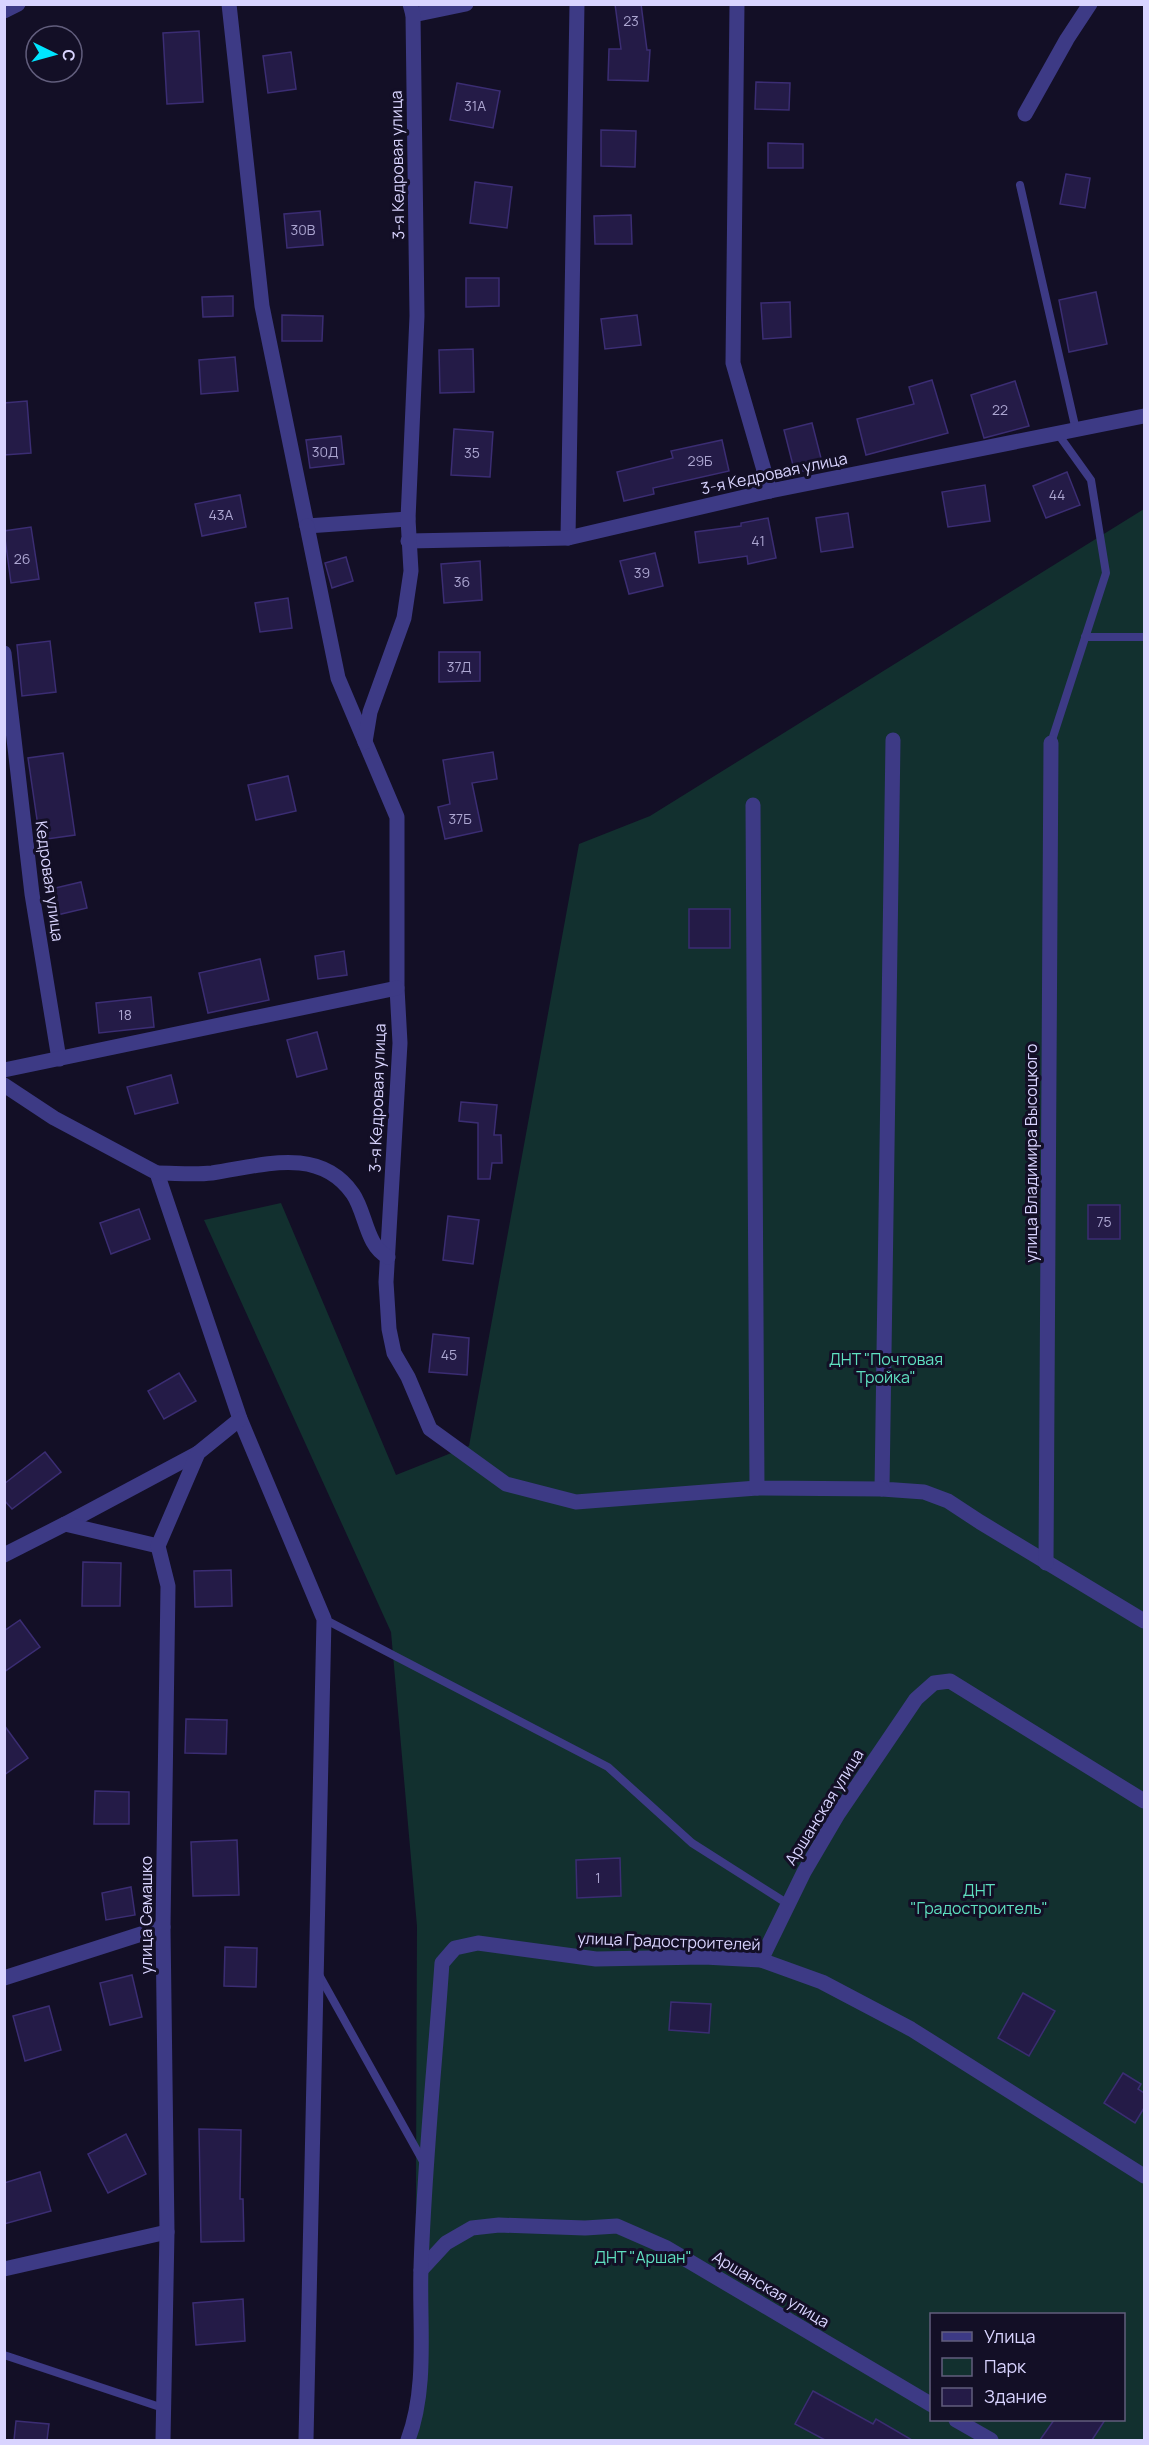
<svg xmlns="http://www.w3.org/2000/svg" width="1149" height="2445" viewBox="0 0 1149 2445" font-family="Manrope,sans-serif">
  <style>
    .green { fill: #12302f; fill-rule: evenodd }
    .building { fill: #241b47; stroke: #3b2d73; stroke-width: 1.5 }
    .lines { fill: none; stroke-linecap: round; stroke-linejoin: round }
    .service { stroke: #3d3a85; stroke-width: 8 }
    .minor { stroke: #3d3a85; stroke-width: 15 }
    .tertiary { stroke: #3d3a85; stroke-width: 15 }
    .labels { text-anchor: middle; stroke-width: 6; stroke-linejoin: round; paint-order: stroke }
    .number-label { font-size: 14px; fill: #aca6d1 }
    .street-label { font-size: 16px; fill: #d9d4ff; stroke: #130f26 }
    .park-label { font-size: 16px; fill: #5fe0c0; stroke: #130f26 }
  </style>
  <rect width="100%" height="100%" fill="#130f26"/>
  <path class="green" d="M1144,509v1931h-729l2,-514 -26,-294 -187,-412 77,-17 115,272 73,-29 110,-602 71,-28zM932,2314h192v106h-192z"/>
  <g class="building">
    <polygon points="615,4 641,4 647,50 650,50 648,81 608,80 609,49 621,49"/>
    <polygon points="199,31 203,102 167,104 163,33"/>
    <polygon points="291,52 296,89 268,93 263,56"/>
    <polygon points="756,82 790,83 789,110 755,109"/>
    <polygon points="457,83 500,91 493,128 450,120"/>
    <polygon points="601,130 636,131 635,167 601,166"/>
    <polygon points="768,143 803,144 803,168 768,168"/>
    <polygon points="1066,174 1090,178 1085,208 1060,204"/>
    <polygon points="475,182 512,187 507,228 470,223"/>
    <polygon points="320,211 323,245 287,248 284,214"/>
    <polygon points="631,215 632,244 595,244 594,216"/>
    <polygon points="466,278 499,278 499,306 466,307"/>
    <polygon points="1096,292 1107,344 1069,352 1059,300"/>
    <polygon points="233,296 233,316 203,317 202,297"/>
    <polygon points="790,302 791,337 763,339 761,303"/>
    <polygon points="282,315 323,316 322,341 282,341"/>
    <polygon points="637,315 641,345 605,349 601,319"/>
    <polygon points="473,349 474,392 440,393 439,350"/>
    <polygon points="235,357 238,391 201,394 199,360"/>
    <polygon points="932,380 948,433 866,455 857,419 914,404 909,387"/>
    <polygon points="1015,381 1029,426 984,438 971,395"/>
    <polygon points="27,401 31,453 4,455 4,403"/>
    <polygon points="812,423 823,466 795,473 784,430"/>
    <polygon points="454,429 493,432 490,477 451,475"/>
    <polygon points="341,436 344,464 310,468 306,440"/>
    <polygon points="722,440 729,471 653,488 654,494 624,501 617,472 673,458 671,451"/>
    <polygon points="1067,472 1080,505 1046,518 1033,486"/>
    <polygon points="985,485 990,521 948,527 942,492"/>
    <polygon points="240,495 246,527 202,536 195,504"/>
    <polygon points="848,513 853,547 821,552 816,518"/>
    <polygon points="768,518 776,558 748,564 747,556 699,563 695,532 741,526 741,523"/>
    <polygon points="31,527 39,579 11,583 4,531"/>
    <polygon points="655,553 663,586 629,594 620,561"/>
    <polygon points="346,557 353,581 332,588 325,563"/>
    <polygon points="480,561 482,600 444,603 441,564"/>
    <polygon points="288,598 292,628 260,632 255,603"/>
    <polygon points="50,641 56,692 22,696 17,645"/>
    <polygon points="439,652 480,652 480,681 439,682"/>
    <polygon points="493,752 497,779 472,783 482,831 445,839 438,807 450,804 443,760"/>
    <polygon points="63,753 75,835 40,840 28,758"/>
    <polygon points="288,776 296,811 256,820 248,785"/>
    <polygon points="81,882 87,908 57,915 51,889"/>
    <rect x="689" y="909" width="41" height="39"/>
    <polygon points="344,951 347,975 318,979 315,956"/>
    <polygon points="260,959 269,1000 208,1013 199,973"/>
    <polygon points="151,997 154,1027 99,1033 96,1003"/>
    <polygon points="317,1032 327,1069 297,1077 287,1040"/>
    <polygon points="171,1075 178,1103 135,1114 127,1087"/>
    <polygon points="461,1102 497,1105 494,1135 501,1135 502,1163 492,1163 490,1179 478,1179 478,1123 459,1121"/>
    <rect x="1088" y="1205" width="32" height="34"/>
    <polygon points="139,1209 150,1239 111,1254 100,1223"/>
    <polygon points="448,1216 479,1220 473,1264 443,1260"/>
    <polygon points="433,1334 469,1338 467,1375 429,1372"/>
    <polygon points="179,1373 196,1401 164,1419 148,1391"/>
    <polygon points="45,1452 61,1472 12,1509 4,1500 4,1484"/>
    <polygon points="83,1562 121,1563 120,1606 82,1606"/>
    <polygon points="231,1570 232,1606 195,1607 194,1571"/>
    <polygon points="20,1620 40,1647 4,1672 4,1631"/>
    <polygon points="186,1719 227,1720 226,1754 185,1753"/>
    <polygon points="4,1725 28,1758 4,1775"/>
    <polygon points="95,1791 129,1792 129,1824 94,1824"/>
    <polygon points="237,1840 239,1895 193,1896 191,1842"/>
    <polygon points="620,1858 621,1896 577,1898 576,1860"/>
    <polygon points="131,1887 135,1915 106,1920 102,1893"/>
    <polygon points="225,1947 257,1948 256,1987 224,1986"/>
    <polygon points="132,1975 142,2017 110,2025 100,1983"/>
    <polygon points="1023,1993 1055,2011 1029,2056 998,2038"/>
    <polygon points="671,2002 711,2004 709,2033 669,2030"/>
    <polygon points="49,2006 61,2050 25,2061 13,2016"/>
    <polygon points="1123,2073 1141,2084 1138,2089 1144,2093 1144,2108 1135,2123 1104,2103"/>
    <polygon points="199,2129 241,2130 240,2199 243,2199 244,2241 201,2242"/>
    <polygon points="126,2134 146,2174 108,2193 88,2154"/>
    <polygon points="40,2172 51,2211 4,2224 4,2183"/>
    <polygon points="243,2299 245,2341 196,2345 193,2303"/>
    <polygon points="813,2391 873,2424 876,2419 912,2440 825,2440 795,2424"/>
    <polygon points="1054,2420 1105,2420 1092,2440 1040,2440"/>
    <polygon points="16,2421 49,2424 47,2440 14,2440"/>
  </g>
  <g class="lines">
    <g class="service">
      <polyline points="1020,185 1076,430"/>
      <polyline points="1085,637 1144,637"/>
      <polyline points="1051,743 1106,573 1091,480 1058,434"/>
      <polyline points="324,1619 608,1767 692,1843 788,1904"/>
      <polyline points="318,1973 424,2163"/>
      <polyline points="4,2355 163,2408"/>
    </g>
    <g class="minor">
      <polyline points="229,4 262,306 307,526 408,519"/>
      <polyline points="737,4 733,363 770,491"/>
      <polyline points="413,15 466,4"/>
      <polyline points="1025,114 1067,39 1090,4"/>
      <polyline points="307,526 338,678 397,817 397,988 400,1043 386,1282 389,1329 394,1353 408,1377 430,1429 506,1484 576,1502 757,1488"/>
      <polyline points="568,538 577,4"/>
      <polyline points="408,541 568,538 770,491 1144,416"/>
      <polyline points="4,653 32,894 59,1059"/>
      <polyline points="893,740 882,1489 924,1492 948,1501 980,1522 1144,1621"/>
      <polyline points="365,742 370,712 404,618 411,571 408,519 417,316 413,15 410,4"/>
      <polyline points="753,805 757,1488 882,1489"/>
      <polyline points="4,1070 397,988"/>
      <polyline points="4,1085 54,1118 157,1173 240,1419 324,1619 306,2440"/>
      <path d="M157,1173c18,0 37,2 55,0 49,-7 107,-28 141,21 13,19 13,52 35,63"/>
      <polyline points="65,1524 198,1453"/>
      <polyline points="4,1555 65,1524 158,1546"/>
      <polyline points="1046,1563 1051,743"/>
      <polyline points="761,1960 804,1872 838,1814 916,1699 934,1683 950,1681 1144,1801"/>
      <polyline points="4,1978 163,1927"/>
      <polyline points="4,2269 167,2232"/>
      <polyline points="421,2270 446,2243 472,2228 499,2225 585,2228 617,2226 665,2247 932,2405"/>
      <polyline points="956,2420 991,2440"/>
      <polyline points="163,2440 167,2232 163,1927 168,1586 158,1546 198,1453 240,1419"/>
      <path d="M408,2440c20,-53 11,-116 13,-172 3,-102 14,-204 21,-305l13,-15 23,-5 118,16 108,-2 57,3 61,22 89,47 233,147"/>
    </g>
    <polyline class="tertiary" points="4,11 18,4"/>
  </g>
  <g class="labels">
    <g class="number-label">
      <text x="631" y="26">23</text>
      <text x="475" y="111">31А</text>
      <text x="303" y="235">30В</text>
      <text x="1000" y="415">22</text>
      <text x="325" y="457">30Д</text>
      <text x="472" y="458">35</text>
      <text x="700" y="466">29Б</text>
      <text x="1057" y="500">44</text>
      <text x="221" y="520">43А</text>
      <text x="758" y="546">41</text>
      <text x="22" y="564">26</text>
      <text x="642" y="578">39</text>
      <text x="462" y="587">36</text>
      <text x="459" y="672">37Д</text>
      <text x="460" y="824">37Б</text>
      <text x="125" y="1020">18</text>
      <text x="1104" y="1227">75</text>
      <text x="449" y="1360">45</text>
      <text x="598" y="1883">1</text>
    </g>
    <g class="street-label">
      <text transform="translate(397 165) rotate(-91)" y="6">3-я Кедровая улица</text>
      <text transform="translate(774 473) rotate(-12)" y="6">3-я Кедровая улица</text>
      <text transform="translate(50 881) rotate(82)" y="6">Кедровая улица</text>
      <text transform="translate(377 1098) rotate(-88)" y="6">3-я Кедровая улица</text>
      <text transform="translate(1031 1153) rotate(-90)" y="6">улица Владимира Высоцкого</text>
      <text transform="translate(824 1807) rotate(-58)" y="6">Аршанская улица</text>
      <text transform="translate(146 1915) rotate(-90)" y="6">улица Семашко</text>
      <text transform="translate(669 1941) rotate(2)" y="6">улица Градостроителей</text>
      <text transform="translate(771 2289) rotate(31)" y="6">Аршанская улица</text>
    </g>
    <g class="park-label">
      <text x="886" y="1365">ДНТ "Почтовая<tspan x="886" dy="18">Тройка"</tspan></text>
      <text x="979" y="1896">ДНТ<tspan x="979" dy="18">"Градостроитель"</tspan></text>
      <text x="643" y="2263">ДНТ "Аршан"</text>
    </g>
  </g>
  <rect width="1149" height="2445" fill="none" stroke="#d9d4ff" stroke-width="12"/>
  <rect x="930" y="2313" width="195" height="108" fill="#130f26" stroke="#625e7d" stroke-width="1.5"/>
  <rect x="942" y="2332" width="30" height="9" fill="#3d3a85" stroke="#625e7d" stroke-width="1.5"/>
  <text x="984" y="2343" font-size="18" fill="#d9d4ff">Улица</text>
  <rect x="942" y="2358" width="30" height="18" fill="#12302f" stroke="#625e7d" stroke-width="1.5"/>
  <text x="984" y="2373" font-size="18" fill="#d9d4ff">Парк</text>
  <rect x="942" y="2388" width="30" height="18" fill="#241b47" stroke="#625e7d" stroke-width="1.5"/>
  <text x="984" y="2403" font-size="18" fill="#d9d4ff">Здание</text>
  <g transform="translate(54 54) rotate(95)"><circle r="28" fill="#130f26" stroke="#625e7d" stroke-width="1.5"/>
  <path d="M0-4.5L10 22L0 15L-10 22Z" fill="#00e5ff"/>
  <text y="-9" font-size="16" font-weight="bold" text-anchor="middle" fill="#d9d4ff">С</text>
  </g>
</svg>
